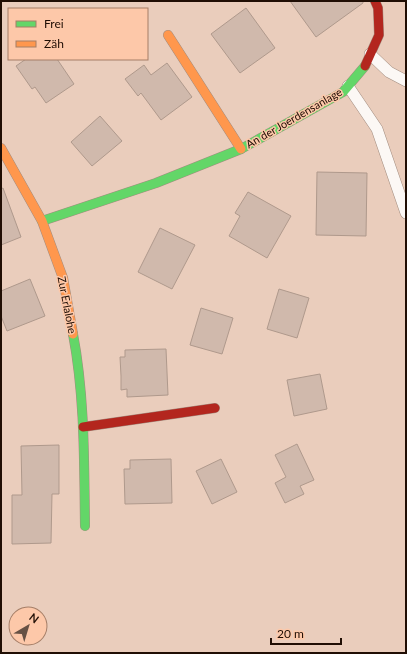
<svg xmlns="http://www.w3.org/2000/svg" width="407" height="654" viewBox="0 0 407 654" font-family="Lato,sans-serif">
  <style>
    .building { fill: #d0b9ac; stroke: #af998c }
    .lines { fill: none; stroke-linecap: round; stroke-linejoin: round }
    .lane-casing { stroke: #a28c7f; stroke-width: 12 }
    .fast-casing { stroke: #a28c7f; stroke-width: 10 }
    .slow-casing { stroke: #a28c7f; stroke-width: 10 }
    .jam-casing { stroke: #a28c7f; stroke-width: 10 }
    .lane { stroke: #fcf8f5; stroke-width: 11 }
    .fast { stroke: #63d668; stroke-width: 9 }
    .slow { stroke: #ff974d; stroke-width: 9 }
    .jam { stroke: #b3261e; stroke-width: 9 }
    .labels { text-anchor: middle; stroke-width: 3; stroke-linejoin: round; paint-order: stroke }
    .street-label { font-size: 11px; fill: #200e04; stroke: #fdc8a9 }
  </style>
  <rect width="100%" height="100%" fill="#eacdbc"/>
  <g class="building">
    <polygon points="290,1 363,1 363,3 316,37"/>
    <polygon points="246,8 275,48 240,73 211,34"/>
    <polygon points="26,59 57,59 74,84 46,103 35,87 32,89 16,66"/>
    <polygon points="167,63 192,97 161,120 141,93 138,96 125,79 144,65 151,75"/>
    <polygon points="100,116 122,141 92,166 71,142"/>
    <polygon points="317,172 367,173 366,236 316,235"/>
    <polygon points="3,188 21,237 1,245 1,189"/>
    <polygon points="248,192 291,216 267,258 229,236 240,216 235,213"/>
    <polygon points="160,228 195,245 172,289 138,272"/>
    <polygon points="30,279 45,316 7,331 1,316 1,291"/>
    <polygon points="279,289 309,298 297,338 267,329"/>
    <polygon points="201,308 233,318 222,354 190,345"/>
    <polygon points="166,349 168,395 127,397 127,389 121,390 121,376 120,357 125,357 125,350"/>
    <polygon points="320,374 327,409 294,416 287,380"/>
    <polygon points="297,444 314,480 300,486 304,494 285,503 275,483 286,477 275,455"/>
    <polygon points="59,445 59,494 52,494 51,543 12,544 12,495 22,495 21,446"/>
    <polygon points="171,459 172,503 125,504 124,469 130,469 130,460"/>
    <polygon points="221,459 237,492 212,504 196,471"/>
  </g>
  <g class="lines">
    <defs>
      <g id="lane">
        <polyline points="370,54 389,72 406,81"/>
        <polyline points="348,86 377,129 406,213"/>
      </g>
      <g id="fast">
        <polyline points="42,221 156,183 241,149 343,92 365,66"/>
        <path d="M73,334c12,63 11,128 12,192"/>
      </g>
      <g id="slow">
        <polyline points="168,35 241,149"/>
        <polyline points="1,148 42,221 63,278 73,334"/>
      </g>
      <g id="jam">
        <polyline points="365,66 379,35 378,8 375,1"/>
        <polyline points="83,427 215,408"/>
      </g>
    </defs>
    <use href="#lane" class="lane-casing"/>
    <use href="#fast" class="fast-casing"/>
    <use href="#slow" class="slow-casing"/>
    <use href="#jam" class="jam-casing"/>
    <use href="#lane" class="lane"/>
    <use href="#fast" class="fast"/>
    <use href="#slow" class="slow"/>
    <use href="#jam" class="jam"/>
  </g>
  <g class="labels">
    <g class="street-label">
      <text transform="translate(294 118) rotate(-30)" y="4">An der Joerdensanlage</text>
      <text transform="translate(67 305) rotate(79)" y="4">Zur Erlalohe</text>
    </g>
  </g>
  <rect width="407" height="654" fill="none" stroke="#200e04" stroke-width="4"/>
  <rect x="8" y="8" width="140" height="52" fill="#fdc8a9" stroke="#a57e67"/>
  <rect x="16" y="21" width="20" height="6" fill="#63d668" stroke="#a57e67"/>
  <text x="44" y="28" font-size="12" fill="#200e04">Frei</text>
  <rect x="16" y="41" width="20" height="6" fill="#ff974d" stroke="#a57e67"/>
  <text x="44" y="48" font-size="12" fill="#200e04">Zäh</text>
  <g transform="translate(28 626) rotate(38)"><circle r="19" fill="#fdc8a9" stroke="#a57e67"/>
  <path d="M0-3L7 15L0 10L-7 15Z" fill="#675144"/>
  <text y="-6" font-size="11" font-weight="bold" text-anchor="middle" fill="#200e04">N</text>
  </g>
  <path d="M271 638v6h70v-6" fill="none" stroke="#200e04" stroke-width="2"/>
  <text x="277" y="638" font-size="12" fill="#200e04" stroke="#fdc8a9" stroke-width="3" paint-order="stroke">20 m</text>
</svg>
